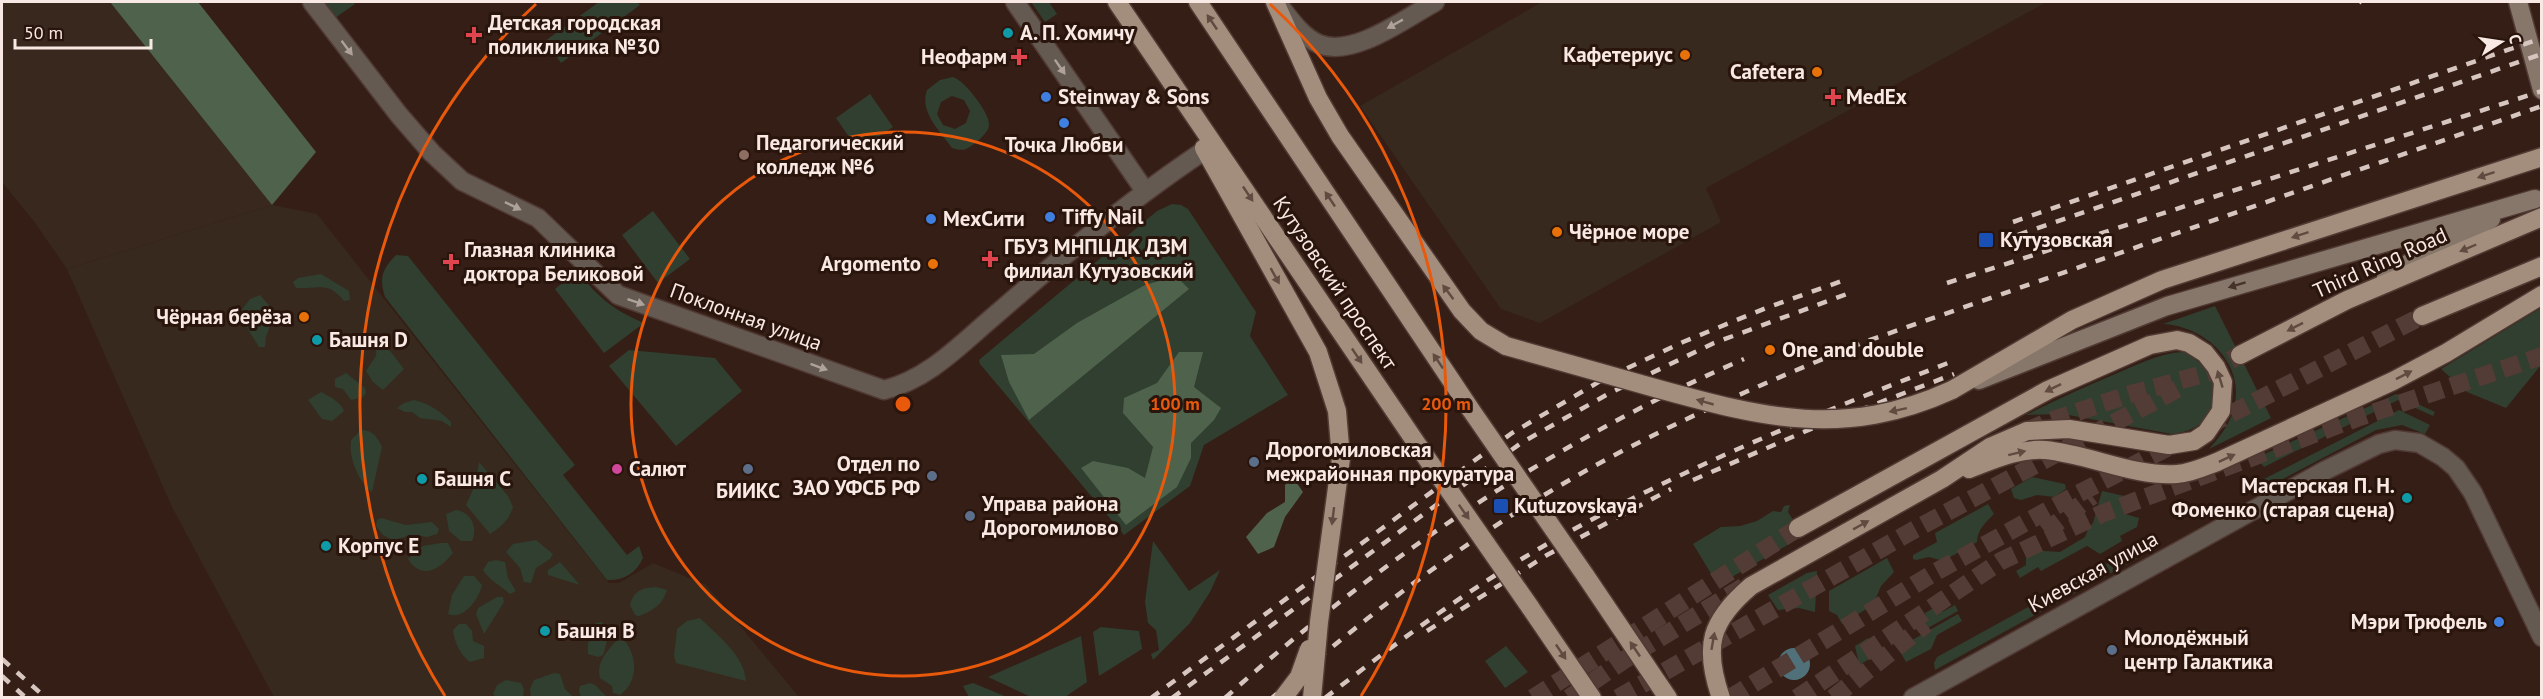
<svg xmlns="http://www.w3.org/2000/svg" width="2543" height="699" viewBox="0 0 2543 699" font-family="'PT Sans',sans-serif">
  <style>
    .commercial { fill: #37291d }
    .industrial { fill: #38281e }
    .green { fill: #303f2f; fill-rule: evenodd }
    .forest { fill: #4f624c }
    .water { fill: #50717a }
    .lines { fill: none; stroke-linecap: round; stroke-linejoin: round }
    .primary-tunnel { stroke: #523c35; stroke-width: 18; stroke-dasharray: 18 9; stroke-linecap: butt }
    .street-casing { stroke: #503a33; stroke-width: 21 }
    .secondary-casing { stroke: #503a33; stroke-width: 21 }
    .primary-casing { stroke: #503a33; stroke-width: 21 }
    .street { stroke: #645a52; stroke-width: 18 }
    .secondary { stroke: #87776b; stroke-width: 18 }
    .primary { stroke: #a38e7e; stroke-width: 18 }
    .rail { stroke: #d7c6c0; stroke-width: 4.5; stroke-dasharray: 10 10; stroke-linecap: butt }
    .primary-bridge-casing { stroke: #503a33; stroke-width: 21; stroke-linecap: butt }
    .primary-bridge { stroke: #a38e7e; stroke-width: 18 }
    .oneway { fill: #604b40 }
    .oneway2 { fill: #aea29b }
    .oneway3 { fill: #463229 }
    .ring { fill: none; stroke: #e8590c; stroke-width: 3 }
    .culture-dot { fill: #0f9aa8; stroke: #2a150d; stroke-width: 2 }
    .health-dot { fill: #e0444e; stroke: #2a150d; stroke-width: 2 }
    .food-dot { fill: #e8710a; stroke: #2a150d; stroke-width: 2 }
    .shop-dot { fill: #3f7fe0; stroke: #2a150d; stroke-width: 2 }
    .education-dot { fill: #8d6e63; stroke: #2a150d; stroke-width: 2 }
    .transit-dot { fill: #1a4fb4; stroke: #2a150d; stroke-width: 2 }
    .service-dot { fill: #5c6f8a; stroke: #2a150d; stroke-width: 2 }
    .hotel-dot { fill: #d1479c; stroke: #2a150d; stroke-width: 2 }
    .labels { text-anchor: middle; stroke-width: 6; stroke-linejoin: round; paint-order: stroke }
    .poi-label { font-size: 21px; font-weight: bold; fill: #f9e9e4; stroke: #2a150d; text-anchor: start }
    .street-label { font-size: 21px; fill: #f9e9e4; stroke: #2a150d }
    .centre { fill: #e8590c; stroke: #2a150d; stroke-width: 3 }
    .ring-label { font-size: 18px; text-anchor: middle; font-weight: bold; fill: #e8590c; stroke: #2a150d; stroke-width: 6; stroke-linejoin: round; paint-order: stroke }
  </style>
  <rect width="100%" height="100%" fill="#351e16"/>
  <g class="commercial">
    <polygon points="1542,2 2047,2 1706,188 1721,222 1540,323 1501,309 1360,106"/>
    <polygon points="272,205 317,214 609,583 619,583 653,563 706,585 799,697 274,697 172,507 67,269"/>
  </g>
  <polygon class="industrial" points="2,2 110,2 272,205 67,269 33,220 2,182"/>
  <g class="green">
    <polygon points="323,2 353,2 355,4 335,18"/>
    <polygon points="599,2 637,2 640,5 561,63 545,41"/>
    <polygon points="1031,2 1049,2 1057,14 1045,22"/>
    <path d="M953,77c11,3 37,36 36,48 0,8 -16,21 -23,24 -5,2 -10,0 -14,-1 -12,-17 -33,-36 -25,-58l13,-10zM952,96l12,4 6,11 -4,12 -11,6 -12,-4 -6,-11 4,-12z"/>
    <polygon points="870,94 893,127 858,150 836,118"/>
    <polygon points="1172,204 1181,205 1188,209 1256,312 1250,336 1288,395 1204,445 1190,486 1124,535 980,364 979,360 1157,211"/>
    <polygon points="653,211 690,259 658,283 622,235"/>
    <path d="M396,255l12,1 167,209 -12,10 64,80 12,-9 4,12c-7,15 -19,23 -36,22l-222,-283c-6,-19 -3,-28 11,-42z"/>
    <path d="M577,271c23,28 35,38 67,52l-40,30 -49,-64z"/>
    <path d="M321,274l28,17 1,9 -6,1c-16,-20 -24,-12 -48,-13l-3,-6 5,-4z"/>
    <polygon points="260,295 275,312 266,337 265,347 259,347 244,323 240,312 250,299"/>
    <path d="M2215,306l56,112 -62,31c11,-12 20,-24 25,-40 12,-46 -29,-83 -71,-85z"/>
    <polygon points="2541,308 2541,365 2506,408 2467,392 2441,369"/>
    <polygon points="377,334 404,369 383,390 373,382 366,371 376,356"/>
    <polygon points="629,350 715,358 742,391 676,446 609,366"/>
    <path d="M2183,352c28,12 43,45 20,69 -8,9 -20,11 -31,13l-109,-20 -37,1c31,-15 62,-30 94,-43 21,-9 41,-19 63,-20z"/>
    <polygon points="346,373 365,388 366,393 363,397 351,400 343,389 335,387 335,379"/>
    <path d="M321,392c9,5 19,9 23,19l-12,10 -10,-2 -14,-19z"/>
    <polygon points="2396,394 2435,412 2433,416 2398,400 2264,467 2256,458"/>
    <path d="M414,400c16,4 26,11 37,22v5l-9,-6 -22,-3 -8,-6h-7l-8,-4 7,-5z"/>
    <polygon points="2399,410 2430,425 2425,434 2402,425 2376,430 2256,493 2256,488 2262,480"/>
    <path d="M361,430c11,-1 17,8 21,17l-10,45c-13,-9 -24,-35 -21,-52z"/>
    <path d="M479,462l29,34 5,11c-4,13 -11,19 -23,27l-24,-29 10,-22z"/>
    <polygon points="2032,477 2065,484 2066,489 2054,497 2037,495 2021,500 2014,498 2011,489"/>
    <polygon points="2102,491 2129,497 2125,514 2139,518 2137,527 2120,536 2122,541 2100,554 2087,546 2041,571 2038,567 2020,578 2016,571 2026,565 2026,553 2030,550 2060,552 2085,537 2089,527 2093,523"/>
    <path d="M1988,504l6,10c-8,8 -17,16 -17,28l-34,19 -14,-4 -13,3 -3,-1v-4l24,-13 -2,-9z"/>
    <polygon points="1790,505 1788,512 1803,536 1718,585 1693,544 1721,527 1740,526 1757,521 1773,511 1781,512 1784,506"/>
    <path d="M456,510c15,2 22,17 16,31h-11l-12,-10 -3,-17z"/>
    <polygon points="381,518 406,525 432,522 439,529 437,534 427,537 412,535 393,540 383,535 376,526 377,520"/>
    <polygon points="536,540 553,554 550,559 536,568 531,583 524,582 520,568 506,552 513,544"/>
    <polygon points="1153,541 1189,591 1220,570 1210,592 1190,623 1153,660 1151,654 1159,650 1156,630 1148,623 1145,602"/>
    <path d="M441,543h7l5,10c-13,16 -31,28 -45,6l15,-13z"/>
    <polygon points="2141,545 2153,550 1935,670 1934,663 1937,657"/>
    <polygon points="1887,558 1894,572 1881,586 1873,605 1842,624 1837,615 1829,611 1829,591"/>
    <path d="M496,560l9,2 3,16 8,13 -6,3c-9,-8 -21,-14 -27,-24l5,-8z"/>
    <polygon points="560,562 580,585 548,575 548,570"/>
    <polygon points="1817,571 1815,612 1799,608 1778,610 1768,595 1807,573"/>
    <path d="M464,576h10l8,9c-3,14 -19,36 -34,29l4,-19z"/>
    <path d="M656,587l11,3c-5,15 -13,20 -28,26l-4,-1 -5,-10c4,-15 12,-17 26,-18z"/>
    <polygon points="497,597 503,597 504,602 484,634 476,614 478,608"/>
    <polygon points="1955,605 1958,611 1919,633 1916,627 1927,621 1925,613 1937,606 1942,612"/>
    <polygon points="1958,614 1962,621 1937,635 1931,649 1906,662 1898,648"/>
    <path d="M700,618c17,17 44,37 46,63l-70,-18 -2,-7 3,-27 10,-8z"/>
    <path d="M601,622c9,7 6,23 2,33l-5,2 -10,-3v-10l8,-21z"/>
    <path d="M459,624h7l6,7 1,10 11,5v12l-14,4c-9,-6 -16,-21 -17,-32z"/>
    <polygon points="1101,627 1139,631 1142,649 1099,676 1093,632"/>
    <polygon points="1081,636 1087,682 1065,697 1033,698 988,677"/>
    <polygon points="1868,638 1875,647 1885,650 1859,665 1855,646"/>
    <path d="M616,641h9c13,17 13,41 -5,54l-7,-2 -1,-7 -12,-8c-4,-15 7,-27 16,-37z"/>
    <polygon points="1506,646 1528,672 1505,688 1485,661"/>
    <polygon points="554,673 560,674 565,689 573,697 531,697 530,689 534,680"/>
    <polygon points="506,680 521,683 524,689 523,697 496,697 493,694 497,685"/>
    <polygon points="590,683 595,685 607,697 581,697 579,691 580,686"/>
    <polygon points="973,683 1007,697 969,697 963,686"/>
  </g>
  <g class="forest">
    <polygon points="110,2 198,2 316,152 272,205"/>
    <polygon points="1176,276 1189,289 1029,420 1009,382 1001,355 1034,354 1077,323 1145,285"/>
    <polygon points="1179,352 1203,352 1194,387 1221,408 1214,420 1191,443 1191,458 1177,487 1126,525 1081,468 1093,461 1128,468 1145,478 1153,447 1123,413 1124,398 1157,383"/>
    <polygon points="1292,476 1303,492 1285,517 1274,547 1258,554 1246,537 1267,513 1285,502 1285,485"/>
  </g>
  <circle class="water" cx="1794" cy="664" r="16"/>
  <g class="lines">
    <g class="primary-tunnel">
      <polyline points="2207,426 2422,316"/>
      <polyline points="2027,431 2047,422 2131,394 2207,373 2240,355"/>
      <polyline points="2045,532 2092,496"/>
      <polyline points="1533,698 1798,528"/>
      <polyline points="1569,698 1624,660 1748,584"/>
      <polyline points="1618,698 1912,531 2179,388"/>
      <polyline points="1730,698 1932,574 2074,496 2180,441"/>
      <polyline points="1797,698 2001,561 2101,514 2357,418 2542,356"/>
      <polyline points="1833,698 1926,624"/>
    </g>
    <defs>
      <g id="street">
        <path d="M312,2l87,113 33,38 30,28 76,37 80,77 266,95c41,-10 71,-40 102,-67 22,-19 44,-38 66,-57 49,-41 99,-80 153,-116"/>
        <polyline points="1015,2 1145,191"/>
        <path d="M1279,5c11,14 23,32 40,39 34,14 87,-26 116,-42"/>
        <polyline points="1913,698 2326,470 2379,444 2395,440 2419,443 2443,457 2456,468 2473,493 2542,637"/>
      </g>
      <g id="secondary">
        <polyline points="2518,2 2542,90"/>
        <polyline points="2386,277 2434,248 2491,219"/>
        <polyline points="1979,380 2167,306 2535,199"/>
      </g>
      <g id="primary">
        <polyline points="1117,2 1419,447"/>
        <polyline points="1198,2 1471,410"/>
        <polyline points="1275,2 1318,98 1340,136 1462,311 1481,331 1506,346"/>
        <polyline points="1204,148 1318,352 1337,411 1341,458"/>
        <polyline points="2422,316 2542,266"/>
        <polyline points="2240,355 2347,300 2542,217"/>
        <polyline points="1952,390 2072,320 2162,280 2542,157"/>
        <path d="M1969,469c24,-9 50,-21 76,-19 44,4 88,27 132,24 14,-1 27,-7 40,-12l176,-81 53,-28 96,-58"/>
        <polyline points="1585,575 1668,698"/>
        <polyline points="1530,607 1592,698"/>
        <path d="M1721,698c-18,-52 -11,-77 30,-112l191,-107 48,-32 37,-16 42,-2 100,16 25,-4 12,-8 15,-22 2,-29 -7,-15 -11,-14 -16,-10 -12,-3 -27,5 -102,45 -250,138"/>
      </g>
    </defs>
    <use href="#street" class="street-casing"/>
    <use href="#secondary" class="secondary-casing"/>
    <use href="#primary" class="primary-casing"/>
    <use href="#street" class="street"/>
    <use href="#secondary" class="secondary"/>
    <use href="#primary" class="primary"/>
    <g class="rail">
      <polyline points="2359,3 2360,2"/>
      <polyline points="2013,222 2542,38"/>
      <polyline points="2018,235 2542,54"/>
      <polyline points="1947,283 2542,91"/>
      <polyline points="1693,480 1813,428 1954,374"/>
      <polyline points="1427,631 1547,555 1671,489"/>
      <polyline points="2,659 46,698"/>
      <polyline points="2,676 26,698"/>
      <polyline points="1151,698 1512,433 1602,380 1683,342 1766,308 1842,281"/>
      <polyline points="1172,698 1521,443 1608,394 1714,343 1847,294"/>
      <path d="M1225,698c154,-138 329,-257 519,-339"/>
      <path d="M1272,698c111,-97 230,-186 362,-253 76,-39 154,-72 233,-104l675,-235"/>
      <path d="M1325,698c70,-54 140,-107 217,-151 129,-74 267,-130 406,-184"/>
    </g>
    <defs>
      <g id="primary-bridge">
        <path d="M1506,346c49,14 99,28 149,42 109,30 189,51 297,2"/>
        <polyline points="1471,410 1585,575"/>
        <polyline points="1419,447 1530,607"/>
        <polyline points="1283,698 1299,677 1309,649"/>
        <polyline points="1312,698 1319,622 1341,458"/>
      </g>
    </defs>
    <use href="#primary-bridge" class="primary-bridge-casing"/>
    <use href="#primary-bridge" class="primary-bridge"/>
  </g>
  <defs><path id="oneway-solid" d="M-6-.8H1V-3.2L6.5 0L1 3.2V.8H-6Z" transform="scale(1.5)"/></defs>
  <g class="oneway">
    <use href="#oneway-solid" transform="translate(1212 22) rotate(-124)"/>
    <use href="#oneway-solid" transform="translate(2486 175) rotate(162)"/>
    <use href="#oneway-solid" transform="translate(1248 194) rotate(56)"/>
    <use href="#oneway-solid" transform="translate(1330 199) rotate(-124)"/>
    <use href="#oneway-solid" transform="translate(2300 235) rotate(162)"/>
    <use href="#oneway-solid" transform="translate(2468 248) rotate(157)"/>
    <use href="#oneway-solid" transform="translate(1275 276) rotate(61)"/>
    <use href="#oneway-solid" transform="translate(1448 292) rotate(-127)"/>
    <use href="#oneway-solid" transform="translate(2295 327) rotate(153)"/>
    <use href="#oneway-solid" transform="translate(1357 356) rotate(56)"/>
    <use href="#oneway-solid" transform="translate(1438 361) rotate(-124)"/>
    <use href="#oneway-solid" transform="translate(2404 375) rotate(-27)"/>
    <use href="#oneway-solid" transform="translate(2220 379) rotate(-107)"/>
    <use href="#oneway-solid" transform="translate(2053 388) rotate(154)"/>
    <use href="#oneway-solid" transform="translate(1705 402) rotate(-164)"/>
    <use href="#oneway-solid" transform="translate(1898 410) rotate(168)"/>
    <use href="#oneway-solid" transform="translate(2017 453) rotate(-14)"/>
    <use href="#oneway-solid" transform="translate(2227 458) rotate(-25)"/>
    <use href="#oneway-solid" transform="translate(1464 512) rotate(55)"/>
    <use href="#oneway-solid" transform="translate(1333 516) rotate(97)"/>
    <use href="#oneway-solid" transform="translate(1861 525) rotate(-29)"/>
    <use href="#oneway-solid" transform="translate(1713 641) rotate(-80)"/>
    <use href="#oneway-solid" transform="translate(1635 649) rotate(-124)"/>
    <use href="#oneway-solid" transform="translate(1561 652) rotate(56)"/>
  </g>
  <g class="oneway2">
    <use href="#oneway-solid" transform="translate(1395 24) rotate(151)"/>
    <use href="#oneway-solid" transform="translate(347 48) rotate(53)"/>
    <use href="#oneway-solid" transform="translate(1060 67) rotate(55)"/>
    <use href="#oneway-solid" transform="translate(513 206) rotate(26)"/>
    <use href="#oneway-solid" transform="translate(636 302) rotate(19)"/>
    <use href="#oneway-solid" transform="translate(819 367) rotate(20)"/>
  </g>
  <use class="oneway3" href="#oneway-solid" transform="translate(2237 285) rotate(163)"/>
  <g class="ring">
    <circle cx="903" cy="404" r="272"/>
    <path d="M445 696A543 543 0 0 1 536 4M1270 4A543 543 0 0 1 1361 696"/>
  </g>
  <g class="culture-dot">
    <circle cx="1008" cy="33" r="6"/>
    <circle cx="317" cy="340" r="6"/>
    <circle cx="422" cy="479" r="6"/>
    <circle cx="2407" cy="498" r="6"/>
    <circle cx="326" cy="546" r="6"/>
    <circle cx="545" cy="631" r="6"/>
  </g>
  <g class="health-dot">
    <path d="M471 26h6v6h6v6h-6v6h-6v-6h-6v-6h6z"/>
    <path d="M1016 48h6v6h6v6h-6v6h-6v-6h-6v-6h6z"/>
    <path d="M1830 88h6v6h6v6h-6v6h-6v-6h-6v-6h6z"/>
    <path d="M987 250h6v6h6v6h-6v6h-6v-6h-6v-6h6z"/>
    <path d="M448 253h6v6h6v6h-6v6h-6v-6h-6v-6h6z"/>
  </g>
  <g class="food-dot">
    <circle cx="1685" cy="55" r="6"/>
    <circle cx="1817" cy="72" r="6"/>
    <circle cx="1557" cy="232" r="6"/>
    <circle cx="933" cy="264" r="6"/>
    <circle cx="304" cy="317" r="6"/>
    <circle cx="1770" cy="350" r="6"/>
  </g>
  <g class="shop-dot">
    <circle cx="1046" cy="97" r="6"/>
    <circle cx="1064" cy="123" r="6"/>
    <circle cx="1050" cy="217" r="6"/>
    <circle cx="931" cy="219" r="6"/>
    <circle cx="2499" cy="622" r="6"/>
  </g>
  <circle class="education-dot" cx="744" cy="155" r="6"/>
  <g class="transit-dot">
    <rect x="1978" y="232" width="16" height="16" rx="3"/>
    <rect x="1493" y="498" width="16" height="16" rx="3"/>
  </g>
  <g class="service-dot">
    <circle cx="1254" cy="462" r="6"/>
    <circle cx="748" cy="469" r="6"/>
    <circle cx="932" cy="476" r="6"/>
    <circle cx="970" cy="516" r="6"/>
    <circle cx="2112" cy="650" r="6"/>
  </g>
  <circle class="hotel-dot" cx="617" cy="469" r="6"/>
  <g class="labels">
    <g class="poi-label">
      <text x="488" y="30">Детская городская<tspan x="488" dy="24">поликлиника №30</tspan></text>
      <text x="1020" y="40">А. П. Хомичу</text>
      <text x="1673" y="62" text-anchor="end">Кафетериус</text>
      <text x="1007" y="64" text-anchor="end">Неофарм</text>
      <text x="1805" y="79" text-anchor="end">Cafetera</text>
      <text x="1058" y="104">Steinway &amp; Sons</text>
      <text x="1846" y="104">MedEx</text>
      <text x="756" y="150">Педагогический<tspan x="756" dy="24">колледж №6</tspan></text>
      <text x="1064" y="152" text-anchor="middle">Точка Любви</text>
      <text x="1062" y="224">Tiffy Nail</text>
      <text x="943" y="226">МехСити</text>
      <text x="1569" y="239">Чёрное море</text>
      <text x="2000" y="247">Кутузовская</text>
      <text x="1004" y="254">ГБУЗ МНПЦДК ДЗМ<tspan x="1004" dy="24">филиал Кутузовский</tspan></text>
      <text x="464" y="257">Глазная клиника<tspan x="464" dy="24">доктора Беликовой</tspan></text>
      <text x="921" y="271" text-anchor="end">Argomento</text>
      <text x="292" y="324" text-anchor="end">Чёрная берёза</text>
      <text x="329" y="347">Башня D</text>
      <text x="1782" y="357">One and double</text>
      <text x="1266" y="457">Дорогомиловская<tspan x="1266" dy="24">межрайонная прокуратура</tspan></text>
      <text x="920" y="471" text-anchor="end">Отдел по<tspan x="920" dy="24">ЗАО УФСБ РФ</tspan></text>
      <text x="629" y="476">Салют</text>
      <text x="434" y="486">Башня C</text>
      <text x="2395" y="493" text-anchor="end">Мастерская П. Н.<tspan x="2395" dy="24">Фоменко (старая сцена)</tspan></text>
      <text x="748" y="498" text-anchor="middle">БИИКС</text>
      <text x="982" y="511">Управа района<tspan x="982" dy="24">Дорогомилово</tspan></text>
      <text x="1514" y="513">Kutuzovskaya</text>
      <text x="338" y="553">Корпус E</text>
      <text x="2487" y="629" text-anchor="end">Мэри Трюфель</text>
      <text x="557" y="638">Башня B</text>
      <text x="2124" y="645">Молодёжный<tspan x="2124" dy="24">центр Галактика</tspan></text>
    </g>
    <g class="street-label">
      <text transform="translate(2380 263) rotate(-24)" y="7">Third Ring Road</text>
      <text transform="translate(1335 283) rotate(56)" y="7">Кутузовский проспект</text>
      <text transform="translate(746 317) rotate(20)" y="7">Поклонная улица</text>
      <text transform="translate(2093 572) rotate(-29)" y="7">Киевская улица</text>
    </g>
  </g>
  <circle cx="903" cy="404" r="9" class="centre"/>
  <g class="ring-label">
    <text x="1175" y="410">100 m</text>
    <text x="1446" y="410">200 m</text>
  </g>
  <rect width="2543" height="699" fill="none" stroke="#f9e9e4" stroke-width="6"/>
  <g transform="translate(2501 42) rotate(78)" stroke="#2a150d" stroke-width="4.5" paint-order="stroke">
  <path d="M0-4.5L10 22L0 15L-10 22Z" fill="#f9e9e4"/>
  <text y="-9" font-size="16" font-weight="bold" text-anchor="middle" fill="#f9e9e4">С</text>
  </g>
  <path d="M15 39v9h136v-9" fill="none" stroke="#f9e9e4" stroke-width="3"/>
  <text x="24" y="39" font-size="18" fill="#f9e9e4" stroke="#2a150d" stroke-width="4.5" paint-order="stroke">50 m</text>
</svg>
